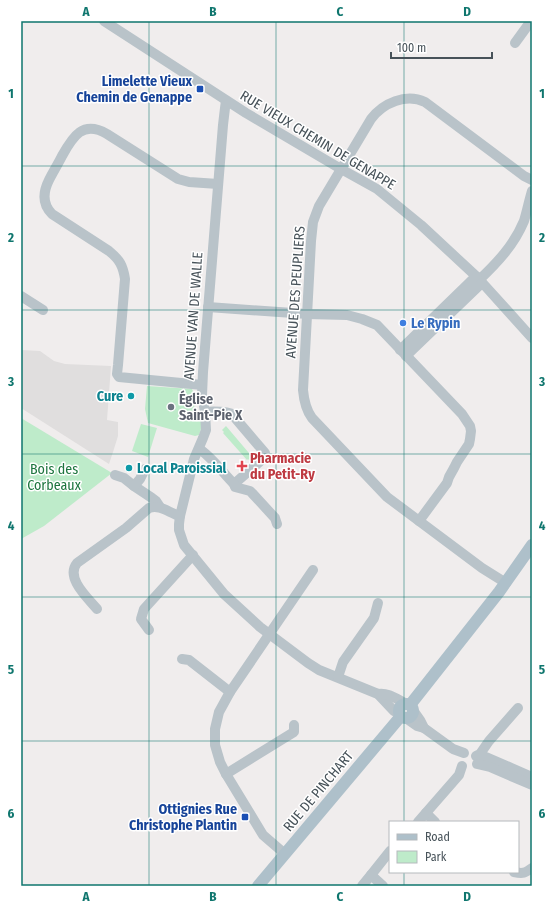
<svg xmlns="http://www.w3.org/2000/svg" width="553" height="907" viewBox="0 0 553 907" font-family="'Fira Sans Condensed',sans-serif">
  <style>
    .education { fill: #e0dede }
    .green { fill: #beebca }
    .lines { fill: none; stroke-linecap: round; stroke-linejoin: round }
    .minor { stroke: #b9c3c9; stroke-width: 10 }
    .major { stroke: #aec0ca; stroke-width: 12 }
    .grid { fill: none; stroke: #0f766e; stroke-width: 1; stroke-opacity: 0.55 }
    .transit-dot { fill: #1a4fb4; stroke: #fff; stroke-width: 1.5 }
    .shop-dot { fill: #3f7fe0; stroke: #fff; stroke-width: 1.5 }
    .culture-dot { fill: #0f9aa8; stroke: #fff; stroke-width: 1.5 }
    .worship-dot { fill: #6b7280; stroke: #fff; stroke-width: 1.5 }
    .health-dot { fill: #e0444e; stroke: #fff; stroke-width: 1.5 }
    .labels { text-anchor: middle; stroke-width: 3; stroke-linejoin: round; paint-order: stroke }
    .transit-label { font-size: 14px; font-weight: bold; fill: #164399; stroke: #fff; text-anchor: end }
    .street-label { font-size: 14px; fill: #475259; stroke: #fff }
    .shop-label { font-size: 14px; font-weight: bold; fill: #366cbe; stroke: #fff; text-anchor: start }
    .culture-label { font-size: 14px; font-weight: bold; fill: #0d838f; stroke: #fff; text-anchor: end }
    .worship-label { font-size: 14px; font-weight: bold; fill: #5b616d; stroke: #fff; text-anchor: start }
    .health-label { font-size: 14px; font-weight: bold; fill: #be3a42; stroke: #fff; text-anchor: start }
    .park-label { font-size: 14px; fill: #1d753e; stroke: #fff }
    .neatline { fill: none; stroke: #0f766e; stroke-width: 1.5 }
    .grid-label { font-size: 13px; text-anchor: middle; font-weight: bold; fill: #0f766e }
  </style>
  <rect width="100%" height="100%" fill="#f0eded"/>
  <polygon class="education" points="21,350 40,351 54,361 65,364 111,366 107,420 118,422 118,436 113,452 109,464 21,408"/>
  <g class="green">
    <path d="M147,386l45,3c4,7 2,16 2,24 10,7 9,12 5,22l-4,1 -47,-13 -3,-14z"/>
    <polygon points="21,418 112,473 44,526 21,539"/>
    <polygon points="141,424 157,428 148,457 132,451"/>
    <polygon points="226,426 254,459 251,462 248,459 247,460 223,433 224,432 222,430"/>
  </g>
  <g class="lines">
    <g class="minor">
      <polyline points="104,21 246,113 341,169 377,189 421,225 477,277 487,288 532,338"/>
      <polyline points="515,43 531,21"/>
      <polyline points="226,101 225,108 223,125 203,372 202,395 205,412 206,430 203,438 194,459 180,516 179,524 179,530 184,545 224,594 260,627 308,663 319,670 378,694 394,711 398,713"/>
      <path d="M479,280c18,-17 35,-35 45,-59 3,-10 5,-20 8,-30"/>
      <polyline points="21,296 43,310"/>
      <polyline points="208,307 307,314 347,315 362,319 377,325 462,414 470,426 471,431 470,439 469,444 457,462 454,468 449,477 447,483 419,521"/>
      <polyline points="400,350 471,281 477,277"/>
      <polyline points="406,356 482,283"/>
      <path d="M202,385l-83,-8 -2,-3 1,-9 7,-86c-2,-13 -5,-19 -16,-28l-57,-37c-10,-10 -9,-22 -3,-34 4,-8 9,-16 13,-24 11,-20 21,-36 45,-22l71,45 11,3 29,2"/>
      <path d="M205,412c6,-1 26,-1 30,4 0,1 0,2 1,3l29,34v2l-1,3 -30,26"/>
      <path d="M199,449c11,6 25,25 35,35l1,3 15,4 2,2 23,25 2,6"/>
      <polyline points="115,475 124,478 134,486 152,498 156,501 160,507"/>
      <polyline points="134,486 140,479 145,469"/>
      <path d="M506,583l-24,-15 -95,-71 -75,-79c-6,-8 -8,-17 -9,-28l8,-149 2,-19 6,-16 52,-87c12,-16 35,-26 54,-17l99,74 8,4"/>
      <path d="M97,609c-9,-11 -32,-31 -20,-46l49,-35 23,-20c11,-4 20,5 31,8"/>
      <polyline points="149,630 141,619 144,609 193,555"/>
      <polyline points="182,659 189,660 230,692"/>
      <polyline points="338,677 343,662 374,618 378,603"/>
      <path d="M378,694c9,-2 19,5 27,9"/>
      <polyline points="413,710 420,720 424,728 453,749 464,753"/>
      <polyline points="407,719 417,726 424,728"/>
      <polyline points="476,756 480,754 489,741 518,708"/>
      <polyline points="477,757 486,757 532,777"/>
      <polyline points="477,764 490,767 532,785"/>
      <polyline points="226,774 294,732 294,725"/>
      <polyline points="426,813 435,822"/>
      <polyline points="418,822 459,775 462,766"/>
      <polyline points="285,854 263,835 226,774 220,762 215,745 215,729 219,712 230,692 313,570"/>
      <path d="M514,872c9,2 11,1 18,-4"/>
      <polyline points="371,875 383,886"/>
      <polyline points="362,886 371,875 390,851"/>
    </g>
    <g class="major">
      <circle cx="406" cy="711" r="7"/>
      <polyline points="410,705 499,592 532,545"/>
      <polyline points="258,886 401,716"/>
    </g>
  </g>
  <path class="grid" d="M149,21v865M276,21v865M404,21v801M21,166h511M21,310h511M21,454h511M21,597h511M21,741h511M404,872v14"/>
  <g class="transit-dot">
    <rect x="196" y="85" width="8" height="8" rx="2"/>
    <rect x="241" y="813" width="8" height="8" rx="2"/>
  </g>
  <circle class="shop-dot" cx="403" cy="323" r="4"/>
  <g class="culture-dot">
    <circle cx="131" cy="396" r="4"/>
    <circle cx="129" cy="468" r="4"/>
  </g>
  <circle class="worship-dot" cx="171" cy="407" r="4"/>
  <path class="health-dot" d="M240 460h4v4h4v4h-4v4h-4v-4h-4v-4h4z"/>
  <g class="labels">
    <g class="transit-label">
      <text x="192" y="86">Limelette Vieux<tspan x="192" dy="16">Chemin de Genappe</tspan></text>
      <text x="237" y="814">Ottignies Rue<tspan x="237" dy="16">Christophe Plantin</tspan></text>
    </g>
    <g class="street-label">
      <text transform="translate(318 140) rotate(31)" y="5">RUE VIEUX CHEMIN DE GENAPPE</text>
      <text transform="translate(295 292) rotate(-86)" y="5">AVENUE DES PEUPLIERS</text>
      <text transform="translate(193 316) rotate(-86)" y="5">AVENUE VAN DE WALLE</text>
      <text transform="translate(318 791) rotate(-50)" y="5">RUE DE PINCHART</text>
    </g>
    <g class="shop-label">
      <text x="411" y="328">Le Rypin</text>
    </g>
    <g class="culture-label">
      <text x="123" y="401">Cure</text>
      <text x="137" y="473" text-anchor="start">Local Paroissial</text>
    </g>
    <g class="worship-label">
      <text x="179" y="404">Église<tspan x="179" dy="16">Saint-Pie X</tspan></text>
    </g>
    <g class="health-label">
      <text x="250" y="463">Pharmacie<tspan x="250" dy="16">du Petit-Ry</tspan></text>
    </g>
    <g class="park-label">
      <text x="54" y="474">Bois des<tspan x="54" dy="16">Corbeaux</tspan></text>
    </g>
  </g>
  <rect width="553" height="907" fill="none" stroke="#ffffff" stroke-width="44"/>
  <rect x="389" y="821" width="130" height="52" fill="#ffffff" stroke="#b5babd"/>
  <rect x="397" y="834" width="20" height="6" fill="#aec0ca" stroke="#b5babd"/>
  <text x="425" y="841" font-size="12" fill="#475259">Road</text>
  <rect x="397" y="851" width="20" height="12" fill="#beebca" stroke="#b5babd"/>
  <text x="425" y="861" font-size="12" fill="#475259">Park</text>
  <path d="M391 52v6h101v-6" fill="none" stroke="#475259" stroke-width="2"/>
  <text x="397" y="52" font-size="12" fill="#475259" stroke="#ffffff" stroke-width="3" paint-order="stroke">100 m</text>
  <rect x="22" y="22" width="509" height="863" class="neatline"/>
  <g class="grid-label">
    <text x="86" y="16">A</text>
    <text x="213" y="16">B</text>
    <text x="340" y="16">C</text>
    <text x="467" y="16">D</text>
    <text x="11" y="98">1</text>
    <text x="542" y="98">1</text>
    <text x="11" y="242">2</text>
    <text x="542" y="242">2</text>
    <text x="11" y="386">3</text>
    <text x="542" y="386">3</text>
    <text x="11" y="530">4</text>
    <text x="542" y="530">4</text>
    <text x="11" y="674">5</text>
    <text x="542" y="674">5</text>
    <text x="11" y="818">6</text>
    <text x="542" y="818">6</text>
    <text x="86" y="901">A</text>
    <text x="213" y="901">B</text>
    <text x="340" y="901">C</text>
    <text x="467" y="901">D</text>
  </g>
</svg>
